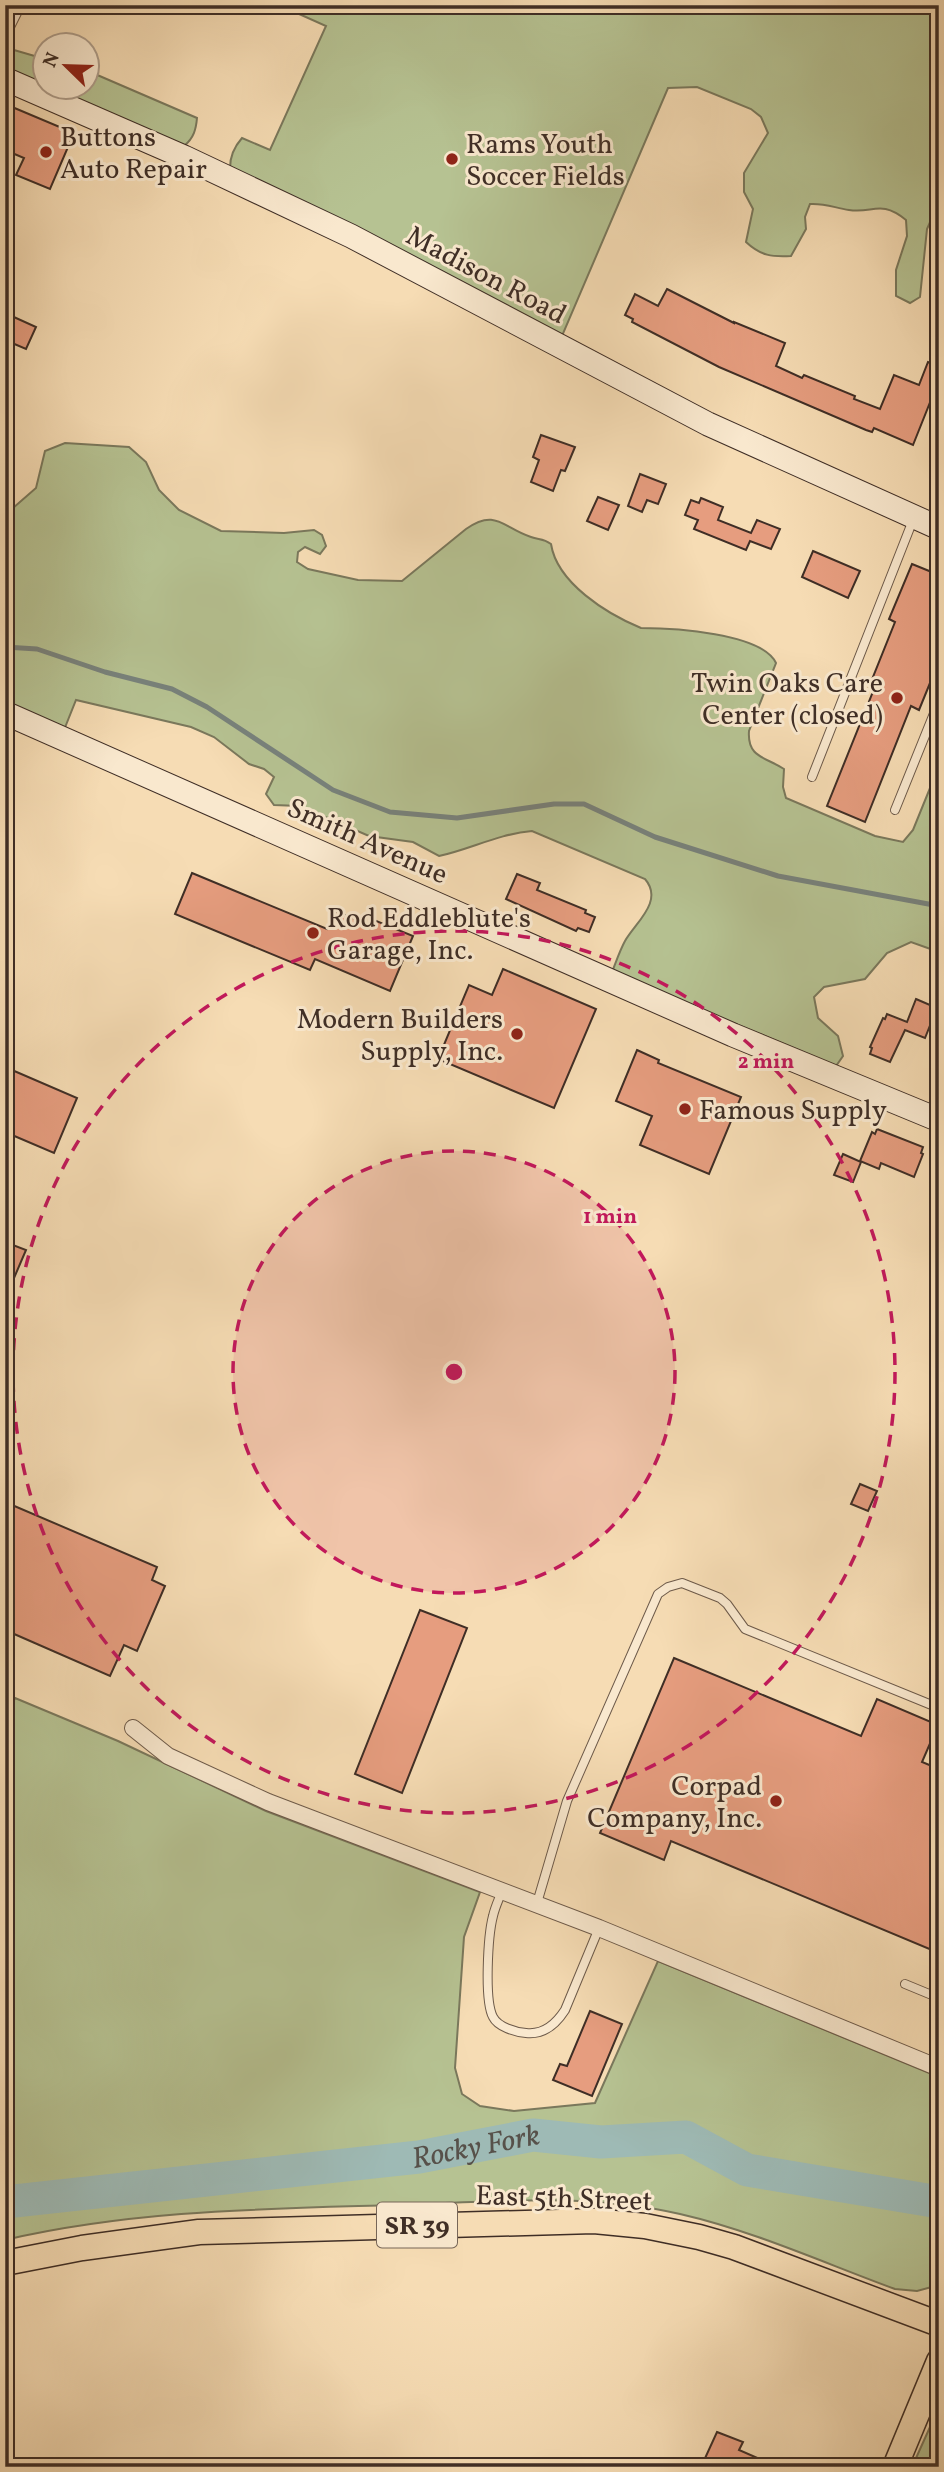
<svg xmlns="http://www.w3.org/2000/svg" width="944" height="2472" viewBox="0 0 944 2472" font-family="Vollkorn,serif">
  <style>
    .green { fill: #b6c292; stroke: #7a785c; stroke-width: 2 }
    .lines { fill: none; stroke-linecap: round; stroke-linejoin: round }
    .stream { stroke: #78827c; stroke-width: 5 }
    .river { stroke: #9ebab5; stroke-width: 33 }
    .building { fill: #e69d7f; stroke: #3f2e26; stroke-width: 2 }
    .lane-casing { stroke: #6d5a4a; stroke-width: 10 }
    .street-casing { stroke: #6d5a4a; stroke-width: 18 }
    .secondary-casing { stroke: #3f2e26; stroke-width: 25 }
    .primary-casing { stroke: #3f2e26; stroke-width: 27 }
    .lane { stroke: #f9e8ce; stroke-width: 8 }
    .street { stroke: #f9e8ce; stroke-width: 16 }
    .secondary { stroke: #f9e8ce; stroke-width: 23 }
    .primary { stroke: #f6dcb4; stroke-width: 24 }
    .ring { fill: none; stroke: #c2185b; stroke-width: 3.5; stroke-dasharray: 12 9 }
    .poi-dot { fill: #8f2418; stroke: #f9e8ce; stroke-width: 2.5 }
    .labels { text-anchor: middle; stroke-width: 6; stroke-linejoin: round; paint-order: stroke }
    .shield { fill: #f9e8ce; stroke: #776658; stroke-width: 2 }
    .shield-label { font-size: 26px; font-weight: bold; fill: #3f2e26 }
    .poi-label { font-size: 28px; fill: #3f2e26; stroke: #f9e8ce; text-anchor: start }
    .street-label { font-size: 28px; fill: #3f2e26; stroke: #f9e8ce }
    .water-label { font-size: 30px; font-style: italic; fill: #57514a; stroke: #f9e8ce }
    .centre { fill: #c2185b; stroke: #f9e8ce; stroke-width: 3.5 }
    .ring-label { font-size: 21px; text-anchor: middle; font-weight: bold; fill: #c2185b; stroke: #f9e8ce; stroke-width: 6; stroke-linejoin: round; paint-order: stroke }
  </style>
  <rect width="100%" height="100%" fill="#f6dcb4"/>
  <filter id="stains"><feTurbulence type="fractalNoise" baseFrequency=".00286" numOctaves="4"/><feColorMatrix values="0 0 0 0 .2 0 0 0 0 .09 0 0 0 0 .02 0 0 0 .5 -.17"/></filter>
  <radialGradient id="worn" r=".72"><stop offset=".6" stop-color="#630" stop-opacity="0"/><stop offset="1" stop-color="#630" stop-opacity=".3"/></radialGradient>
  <g class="green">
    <path d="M279,5h660v197l-12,27 -7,68 -10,6 -14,-7v-26l11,-34 -1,-16c-26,-21 -33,-6 -57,-10 -14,-2 -24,-7 -39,-6l-5,13 1,12 -15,27c-19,1 -30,0 -45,-14l7,-33 -9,-17v-19l24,-40 -7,-16 -10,-8 -54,-22 -29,1 -106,248 -332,-168c0,-12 4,-21 12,-30l28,12 56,-124z"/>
    <polygon points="14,50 45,59 45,85 10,69 8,62"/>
    <path d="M88,71l109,47c-1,11 -3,20 -13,28l-132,-58h36z"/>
    <path d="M65,443l64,4 17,15 13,28 20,20 42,21 63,2 30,-3 8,5 4,11 -6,8 -15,-7 -7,5 -1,10 11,7 50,11 44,1 64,-52c30,-21 37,-1 65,8 8,3 12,1 20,7 6,39 56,70 90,84 31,0 121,5 135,35l-27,68c-2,27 17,26 35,38l-1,18 3,11 89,38 28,6 10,-12 26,-64v186l-28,-10 -24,11 -22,26 -41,8 -10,10 4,21 20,18 5,20 -7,10 -224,-94c4,-10 8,-22 13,-31 11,-19 39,-40 20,-62l-113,-48c-34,3 -61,18 -93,25l-26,-14 -44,-6 -69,-30 -26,-1 -8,-11 8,-17 -10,-8 -15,-5 -35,-27 -23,-10 -115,-27 -12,30 -59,-26v-189l31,-27 9,-37z"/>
    <path d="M15,1698l103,43 148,70 214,81 -16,45 -9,131 7,26 18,12 34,5 81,-8 63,-142 281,116v208l-22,6 -22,-2c-71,-26 -141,-58 -215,-75 -92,-22 -191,-12 -285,-9 -131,4 -261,5 -390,35v-519z"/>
    <polygon points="939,2407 939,2467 912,2467"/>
  </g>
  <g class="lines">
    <polyline class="stream" points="5,647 37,649 105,672 172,689 207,707 333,790 390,812 457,818 554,804 584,804 655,837 778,876 939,906"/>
    <path class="river" id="s1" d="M5,2202l414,-45 114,-22 68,7 85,-5 61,33 192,32"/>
  </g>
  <g class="building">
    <polygon points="5,104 74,133 50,189 16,175 24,158 5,150"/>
    <polygon points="667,289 734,323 734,322 785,343 776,366 802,378 804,375 855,396 854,399 880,409 894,375 919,385 928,362 939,366 939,391 935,390 913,445 874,428 872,432 866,430 719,367 632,322 633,319 625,315 635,294 658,306"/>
    <polygon points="5,313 36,327 26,349 5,340"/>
    <polygon points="541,435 575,447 565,471 561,470 553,491 531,482 539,460 533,457"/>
    <polygon points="640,474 666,484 658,504 647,500 642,512 628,506"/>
    <polygon points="598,497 619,505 608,530 587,521"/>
    <polygon points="701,498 723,507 718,520 751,533 757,520 780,529 771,549 750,541 746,550 694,529 698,520 685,515 691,500 699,503"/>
    <polygon points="813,551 860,571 848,598 802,577"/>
    <polygon points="912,564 939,575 939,661 919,710 911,706 865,822 827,806 874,689 869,687 895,622 889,619"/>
    <polygon points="192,873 327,929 335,911 372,926 374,920 413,936 390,991 315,959 310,970 175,914"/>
    <polygon points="517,874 540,883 537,890 586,910 585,913 595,917 589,932 578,928 576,931 506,899"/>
    <polygon points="503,969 596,1009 554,1108 438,1059 469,985 492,995"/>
    <polygon points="916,999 937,1008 925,1038 905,1030 890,1062 870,1054 872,1048 870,1047 883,1018 885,1019 887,1014 907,1022"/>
    <polygon points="637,1050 659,1060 658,1063 741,1097 709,1174 640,1145 652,1116 616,1101"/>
    <polygon points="5,1067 77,1098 54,1153 5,1132"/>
    <polygon points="877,1129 923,1147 921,1153 923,1154 914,1177 881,1163 879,1169 860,1161 872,1132 875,1134"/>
    <polygon points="843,1154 861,1162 853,1182 834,1175"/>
    <polygon points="5,1242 26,1250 5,1299"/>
    <polygon points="860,1484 877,1491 868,1511 851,1504"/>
    <polygon points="5,1502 157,1567 152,1580 165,1586 137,1651 124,1645 110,1676 5,1630"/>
    <polygon points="420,1610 467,1628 402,1793 355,1774"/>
    <polygon points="674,1658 861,1736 877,1699 938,1725 922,1762 939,1769 939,1953 671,1841 664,1860 600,1833"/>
    <polygon points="590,2011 622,2024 592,2096 553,2080 560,2064 567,2066"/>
    <polygon points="717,2432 743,2442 739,2450 778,2467 701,2467"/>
  </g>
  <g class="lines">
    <defs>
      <g id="lane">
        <polyline points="5,37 21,5"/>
        <polyline points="812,777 913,520"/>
        <polyline points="895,810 939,701"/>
        <path d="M502,1891c-3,8 -7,16 -9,25 -5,19 -9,84 0,101 5,10 22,15 33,16 17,2 30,-9 39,-23l34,-82"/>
        <polyline points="537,1903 567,1801 658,1594 668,1587 682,1583 720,1598 727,1604 745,1629 939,1708"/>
        <polyline points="905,1984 939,1998"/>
      </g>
      <polyline id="street" points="133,1728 168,1756 268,1802 599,1928 939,2068"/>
      <g id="secondary">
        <polyline points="5,79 184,157 351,236 708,424 939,528"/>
        <polyline points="5,713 733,1035 939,1120"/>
      </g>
      <g id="primary">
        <polyline points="5,2263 82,2248 199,2232 594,2221 645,2226 699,2237 734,2247 939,2324"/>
        <polyline points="895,2467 939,2361"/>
      </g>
    </defs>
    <use href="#lane" class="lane-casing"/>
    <use href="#street" class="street-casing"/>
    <use href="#secondary" class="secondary-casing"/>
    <use href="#primary" class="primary-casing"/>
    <use href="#lane" class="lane"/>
    <use href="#street" class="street"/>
    <use href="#secondary" class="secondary"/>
    <use href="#primary" class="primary"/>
  </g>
  <circle cx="454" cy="1372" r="221" fill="#c2185b" fill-opacity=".12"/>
  <g class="ring">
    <circle cx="454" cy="1372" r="221"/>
    <circle cx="454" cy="1372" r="441"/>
  </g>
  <g class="poi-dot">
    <circle cx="46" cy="152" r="7"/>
    <circle cx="452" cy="159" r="7"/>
    <circle cx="897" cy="698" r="7"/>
    <circle cx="313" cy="933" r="7"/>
    <circle cx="517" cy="1034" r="7"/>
    <circle cx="685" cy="1109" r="7"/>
    <circle cx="776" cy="1801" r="7"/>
  </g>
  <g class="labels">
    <rect class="shield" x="377" y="2202.5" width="80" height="45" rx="5"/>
    <g class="shield-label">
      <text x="417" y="2234">SR 39</text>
    </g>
    <g class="poi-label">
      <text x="60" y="146">Buttons<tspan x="60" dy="32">Auto Repair</tspan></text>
      <text x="466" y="153">Rams Youth<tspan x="466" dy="32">Soccer Fields</tspan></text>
      <text x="883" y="692" text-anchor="end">Twin Oaks Care<tspan x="883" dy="32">Center (closed)</tspan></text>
      <text x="327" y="927">Rod Eddleblute's<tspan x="327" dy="32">Garage, Inc.</tspan></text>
      <text x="503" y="1028" text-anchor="end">Modern Builders<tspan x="503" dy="32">Supply, Inc.</tspan></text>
      <text x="699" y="1119">Famous Supply</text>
      <text x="762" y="1795" text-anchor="end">Corpad<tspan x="762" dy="32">Company, Inc.</tspan></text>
    </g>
    <g class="street-label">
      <text transform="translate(487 274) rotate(28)" y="10">Madison Road</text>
      <text transform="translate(368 840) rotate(24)" y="10">Smith Avenue</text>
      <text transform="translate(564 2197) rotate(2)" y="10">East 5th Street</text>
    </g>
    <g class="water-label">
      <text dy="10" stroke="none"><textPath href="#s1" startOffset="474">Rocky Fork</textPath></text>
    </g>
  </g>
  <circle cx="454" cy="1372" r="10" class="centre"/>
  <g class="ring-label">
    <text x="766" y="1068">2 min</text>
    <text x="610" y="1223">1 min</text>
  </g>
  <rect width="944" height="2472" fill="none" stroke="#f6dcb4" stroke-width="28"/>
  <rect x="7" y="7" width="930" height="2458" fill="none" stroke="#3f2e26" stroke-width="3.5"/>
  <rect x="14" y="14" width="916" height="2444" fill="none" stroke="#3f2e26" stroke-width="2"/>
  <g transform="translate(66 66) rotate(293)"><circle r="33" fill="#f9e8ce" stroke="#af9e8b" stroke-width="2"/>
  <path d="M0-5L12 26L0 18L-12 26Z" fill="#8f2418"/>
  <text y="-10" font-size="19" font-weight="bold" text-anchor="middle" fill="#3f2e26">N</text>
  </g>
  <rect width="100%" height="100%" filter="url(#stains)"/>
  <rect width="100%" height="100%" fill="url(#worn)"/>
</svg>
